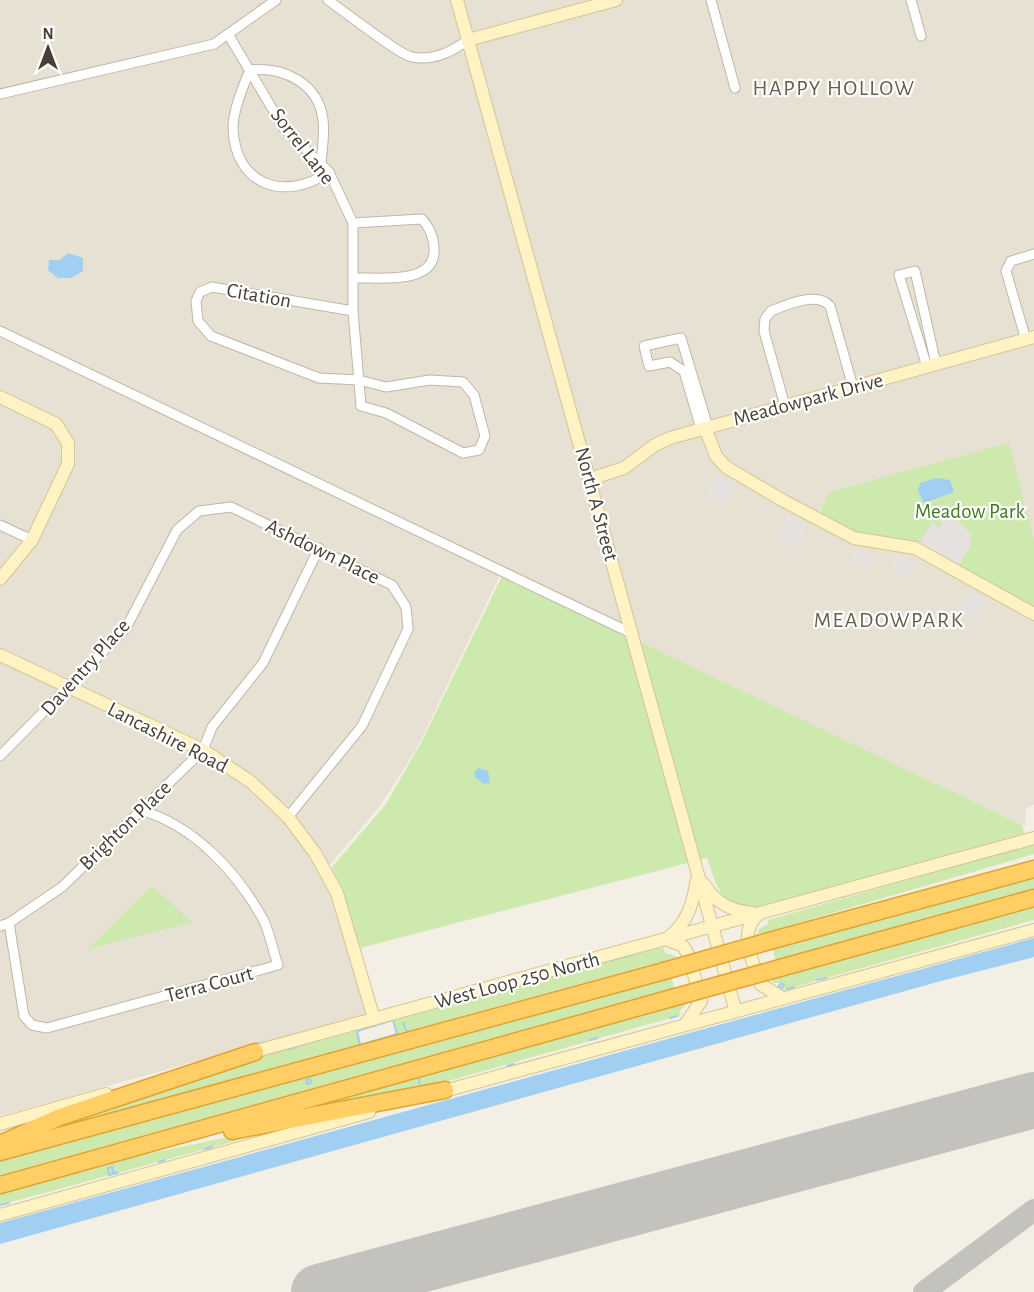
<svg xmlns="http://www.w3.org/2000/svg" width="1034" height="1292" viewBox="0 0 1034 1292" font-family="'Alegreya Sans',sans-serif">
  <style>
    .residential { fill: #e7e1d3; fill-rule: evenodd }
    .green { fill: #cde9ad }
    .parking { fill: #e4e1de }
    .water { fill: #a0cff2 }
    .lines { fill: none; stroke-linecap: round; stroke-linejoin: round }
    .stream { stroke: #a0cff2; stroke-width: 2 }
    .taxiway { stroke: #c4c2bd; stroke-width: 22 }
    .runway { stroke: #c4c2bd; stroke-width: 56 }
    .street-casing { stroke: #bfb7a8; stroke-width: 11 }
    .secondary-casing { stroke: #d5c494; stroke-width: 14 }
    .highway-casing { stroke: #e1a332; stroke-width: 19 }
    .street { stroke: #fff; stroke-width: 9 }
    .secondary { stroke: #fff2c3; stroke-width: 12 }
    .highway { stroke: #ffce64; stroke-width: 16 }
    .highway-bridge-casing { stroke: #e1a332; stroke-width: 19; stroke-linecap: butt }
    .highway-bridge { stroke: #ffce64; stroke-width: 16 }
    .labels { text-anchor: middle; stroke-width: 4.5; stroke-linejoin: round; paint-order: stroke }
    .street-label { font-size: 21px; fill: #463f35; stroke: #fff }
    .park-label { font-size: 21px; fill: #447927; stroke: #fff }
    .neighbourhood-label { font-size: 22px; letter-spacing: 1.5px; fill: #695e4c; stroke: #fff }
  </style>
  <rect width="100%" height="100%" fill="#f3efe5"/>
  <path class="residential" d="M0,0h1034v805l-8,3 -1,18 -389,-184 -134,-71 -85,177 -37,58 -53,62 46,144 -373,104zM866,482l5,15 -55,22 16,-28z"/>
  <g class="green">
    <polygon points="1009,443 1034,541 1034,614 918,545 854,538 820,514 829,492"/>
    <path d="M502,576l520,249 2,8 -270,75c-37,-5 -36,-21 -47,-50l-347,90 -28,-81 54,-63 35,-61z"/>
    <polygon points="1034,844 1034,854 757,935 759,929 768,924 768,920"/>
    <polygon points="1034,873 1034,889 776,961 772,946"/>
    <polygon points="152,886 192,922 88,949"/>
    <polygon points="1034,903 1034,920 783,990 781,983 774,983 767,978"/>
    <polygon points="663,946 665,953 678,957 397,1034 393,1020"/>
    <polygon points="671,974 674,988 0,1175 0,1159"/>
    <polygon points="691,999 679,1012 681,1015 406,1093 310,1109"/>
    <polygon points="357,1031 360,1045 61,1127 59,1123 210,1070"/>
    <polygon points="259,1131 259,1134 228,1143 0,1205 0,1192 118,1160"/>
  </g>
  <g class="parking">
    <polygon points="717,475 737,485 725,508 705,497"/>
    <polygon points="787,514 808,526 795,549 775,537"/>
    <polygon points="941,517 960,522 971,535 971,544 958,568 918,545 933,521 938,528 941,525"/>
    <polygon points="857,548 876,559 869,572 850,561"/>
    <polygon points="897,554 917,565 910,577 890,566"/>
    <polygon points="970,590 988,600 975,623 956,612"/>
  </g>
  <g class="water">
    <polygon points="68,253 83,258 83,271 71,278 58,278 48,270 49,260 60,260"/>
    <polygon points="937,478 950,480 954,492 924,503 918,491 920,483"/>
    <polygon points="479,768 488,771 490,783 484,784 475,777 475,771"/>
    <polygon points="1034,938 1034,957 941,981 0,1244 0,1223"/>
  </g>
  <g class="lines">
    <g class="stream">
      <polyline points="609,961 631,955"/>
      <polyline points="817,980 826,978"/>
      <polygon points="781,983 784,985 782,988 779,986"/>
      <polyline points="787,989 794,987"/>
      <polyline points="500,991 521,985"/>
      <polyline points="438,1008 445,1006"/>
      <polyline points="670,1018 677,1016"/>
      <polygon points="393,1020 397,1034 360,1045 357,1031"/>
      <polyline points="403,1023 407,1032"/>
      <polyline points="590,1040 598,1038"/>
      <polyline points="289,1049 296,1047"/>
      <polyline points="507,1066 514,1064"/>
      <polyline points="418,1076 420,1084"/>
      <polygon points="310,1079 311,1083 307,1084 306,1080"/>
      <polyline points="205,1149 212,1147"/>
      <polyline points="159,1162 165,1160"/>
      <polygon points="112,1167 113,1172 118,1173 109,1175 108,1168"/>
      <polyline points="0,1205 9,1203"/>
    </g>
    <polyline class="taxiway" points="924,1292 1034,1210"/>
    <polyline class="runway" points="319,1292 1034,1100"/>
    <defs>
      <g id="street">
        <path d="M328,0c14,10 73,56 84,57 22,4 39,-5 56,-17"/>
        <polyline points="711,0 735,88"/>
        <polyline points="911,0 921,36"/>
        <polyline points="228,34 283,127 329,172 353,223 353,311 361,406 386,413 463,453 479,450 485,436 474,395 463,382 430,380 386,387 359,380 319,378 211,336 198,321 196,301 200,292 212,287 353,311"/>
        <path d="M250,70c-7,16 -17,41 -17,58 2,58 52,74 96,44"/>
        <path d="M250,70c34,-4 69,14 73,50 2,14 -1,29 -2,43"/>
        <polyline points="0,94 214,44 276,0"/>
        <path d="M353,223l69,-4c8,10 11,16 12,29 3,38 -56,29 -81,30"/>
        <polyline points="0,331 633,634"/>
        <polyline points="1026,340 1006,271 1011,261 1034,254"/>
        <polyline points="927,367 899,275 915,271 936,364"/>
        <path d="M785,406l-21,-75 1,-12 6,-8c15,-6 46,-20 59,-5l23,81"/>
        <polyline points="701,429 684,371 670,362 649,366 644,346 681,338 708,427"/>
        <polyline points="0,525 32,540"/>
        <polyline points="0,756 126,628 177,530 199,511 231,507 392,585 406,607 408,629 362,726 288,817"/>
        <path d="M9,923l15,93 8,9 15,3 231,-63c-5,-14 -8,-31 -14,-44 -26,-48 -70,-96 -124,-111"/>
        <polyline points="0,926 9,923 62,887 203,750 212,727 263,663 319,548"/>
      </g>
      <g id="secondary">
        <polyline points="457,0 735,1009"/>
        <polyline points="468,40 616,0"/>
        <polyline points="0,397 56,424 68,443 68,464 32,540 0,579"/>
        <polyline points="705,428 716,456 726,467 782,500 854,538 915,548 1034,614"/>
        <polyline points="590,479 624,468 655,445 670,438 1034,337"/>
        <polyline points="0,655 203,750 251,782 288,817 315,853 337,893 374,1019"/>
        <path d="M704,884c11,19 27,27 49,29"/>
        <path d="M759,914c-22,17 -6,47 1,70l21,13"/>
        <path d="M669,937c19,-15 24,-34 28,-58"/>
        <polyline points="665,939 683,946 689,956 701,1001 687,1022"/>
        <polyline points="249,1053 1034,838"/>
        <polyline points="437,1093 1034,930"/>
        <polyline points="0,1124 106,1094"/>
        <polyline points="0,1215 369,1112"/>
      </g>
      <g id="highway">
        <polyline points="773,940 1034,869"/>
        <polyline points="780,968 1034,898"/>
        <polyline points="232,1131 445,1090"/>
        <polyline points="0,1144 60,1117 255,1052"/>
        <polyline points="0,1152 664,971"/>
        <polyline points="0,1185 672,998"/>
      </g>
    </defs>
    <use href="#street" class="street-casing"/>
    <use href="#secondary" class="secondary-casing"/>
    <use href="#highway" class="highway-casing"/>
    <use href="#street" class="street"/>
    <use href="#secondary" class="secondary"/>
    <use href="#highway" class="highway"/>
    <defs>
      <g id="highway-bridge">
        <polyline points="664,971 773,940"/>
        <polyline points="672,998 780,968"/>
      </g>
    </defs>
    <use href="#highway-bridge" class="highway-bridge-casing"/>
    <use href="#highway-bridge" class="highway-bridge"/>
  </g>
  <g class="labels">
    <g class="street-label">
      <text transform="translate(303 146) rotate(52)" y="7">Sorrel Lane</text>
      <text transform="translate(259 295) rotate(10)" y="7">Citation</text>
      <text transform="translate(808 399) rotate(-15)" y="7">Meadowpark Drive</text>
      <text transform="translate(597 504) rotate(75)" y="7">North A Street</text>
      <text transform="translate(323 551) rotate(26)" y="7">Ashdown Place</text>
      <text transform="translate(85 667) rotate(-48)" y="7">Daventry Place</text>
      <text transform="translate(168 737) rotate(27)" y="7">Lancashire Road</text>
      <text transform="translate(125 825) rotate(-44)" y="7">Brighton Place</text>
      <text transform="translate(517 980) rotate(-15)" y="7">West Loop 250 North</text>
      <text transform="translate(209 984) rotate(-15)" y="7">Terra Court</text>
    </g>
    <g class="park-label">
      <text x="970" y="518">Meadow Park</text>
    </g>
    <g class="neighbourhood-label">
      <text x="834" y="95">HAPPY HOLLOW</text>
      <text x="889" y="627">MEADOWPARK</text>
    </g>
  </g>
  <g transform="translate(48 48)" stroke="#ffffff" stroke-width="4.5" paint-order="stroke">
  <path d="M0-4.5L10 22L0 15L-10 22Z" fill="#463f35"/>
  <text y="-9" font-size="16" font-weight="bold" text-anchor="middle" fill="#463f35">N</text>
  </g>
</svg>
